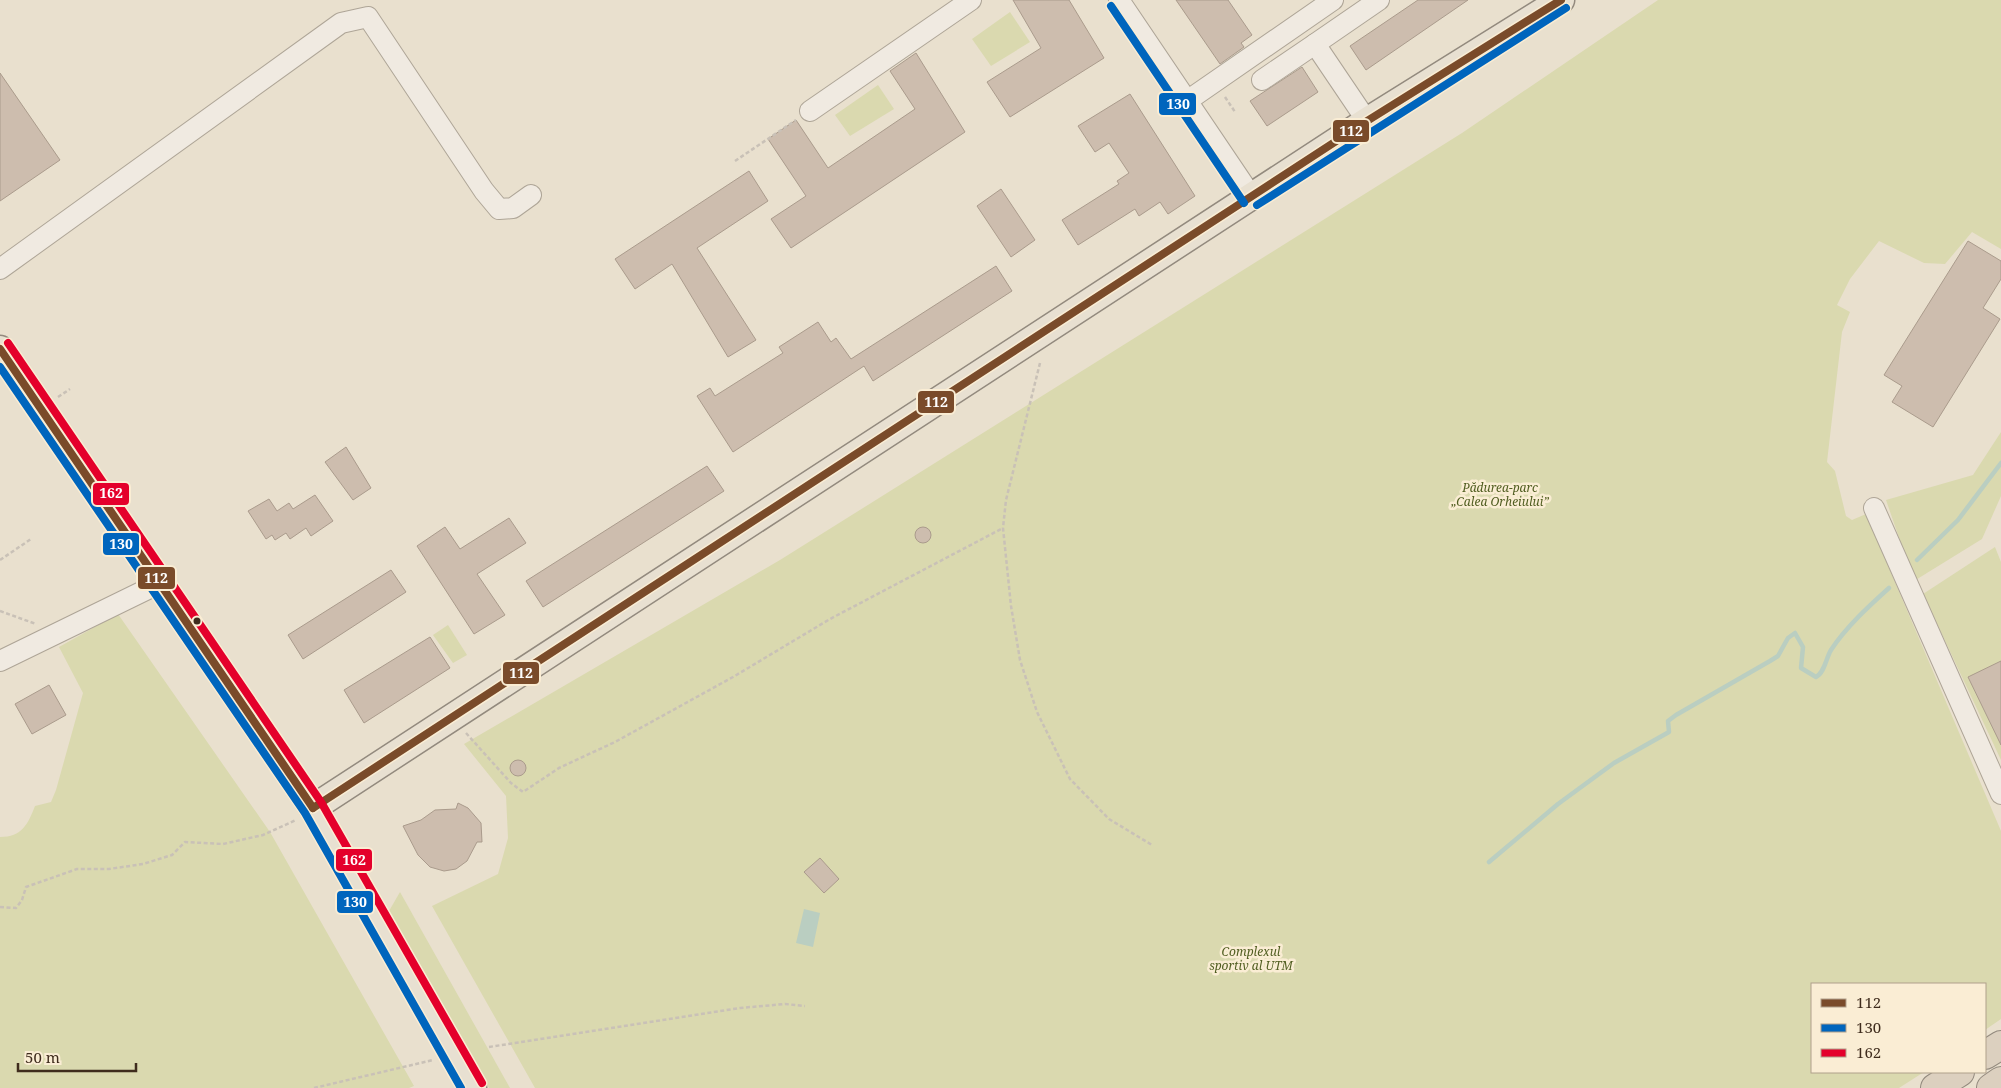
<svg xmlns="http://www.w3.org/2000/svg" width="2001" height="1088" viewBox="0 0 2001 1088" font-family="'Noto Serif',serif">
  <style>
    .green { fill: #dad9af }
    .water { fill: #bacec1 }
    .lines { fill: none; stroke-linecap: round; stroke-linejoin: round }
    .stream { stroke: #bacec1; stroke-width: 4.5 }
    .building { fill: #cdbdae; stroke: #aa9b8c }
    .minor-casing { stroke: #aea597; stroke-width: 22 }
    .major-casing { stroke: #938a7e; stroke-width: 29 }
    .highway-casing { stroke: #938a7e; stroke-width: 30 }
    .path { stroke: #c9c1b7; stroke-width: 2.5; stroke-dasharray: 4 2.5; stroke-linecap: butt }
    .minor { stroke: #f0eae1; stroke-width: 20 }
    .major { stroke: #e8e0d1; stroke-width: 26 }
    .highway { stroke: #dcd0bf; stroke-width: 28 }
    .bus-1-casing { stroke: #faedd4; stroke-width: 11 }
    .bus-2-casing { stroke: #faedd4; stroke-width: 11 }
    .bus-3-casing { stroke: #faedd4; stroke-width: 11 }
    .bus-1 { stroke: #7a4b2a; stroke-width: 8 }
    .bus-2 { stroke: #0065bd; stroke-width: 8 }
    .bus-3 { stroke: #e4002b; stroke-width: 8 }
    .bus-dot { fill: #3f2c1d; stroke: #faedd4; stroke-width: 2 }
    .labels { text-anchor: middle; stroke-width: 5; stroke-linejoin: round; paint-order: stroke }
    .park-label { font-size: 12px; font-style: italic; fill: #515e21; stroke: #faedd4 }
    .line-badge { stroke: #faedd4; stroke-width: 2 }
    .badge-label { font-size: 14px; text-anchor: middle; font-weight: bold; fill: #fff }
  </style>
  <rect width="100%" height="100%" fill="#e9e0ce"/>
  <g class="green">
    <polygon points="1658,0 2001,0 2001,249 1972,232 1945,264 1924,263 1879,241 1850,279 1837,305 1850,312 1842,332 1827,462 1835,471 1846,516 1852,520 1866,514 2001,831 2001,1019 1985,1030 1985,984 1812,984 1812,1072 1924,1072 1899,1088 535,1088 432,906 498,874 508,838 506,796 464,744 780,560 1462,133"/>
    <polygon points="1010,12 1030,42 991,66 972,39"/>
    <polygon points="878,85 894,109 850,136 835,115"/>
    <polygon points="2001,432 2001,496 1982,539 1914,581 1886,500 1973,475"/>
    <polygon points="1995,547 2001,562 2001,760 1923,594"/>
    <path d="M118,614l152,218 144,254 -5,2h-409v-251c22,0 28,-13 35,-31l16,-4 5,-12 27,-97 -24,-46z"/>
    <polygon points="448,625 467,655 453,663 433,635"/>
    <polygon points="400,892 510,1088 489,1088 389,911"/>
  </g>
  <polygon class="water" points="804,909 820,913 813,947 796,943"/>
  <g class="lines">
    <g class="stream">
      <polyline points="1917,560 1958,520 2001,463"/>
      <path d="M1489,862l69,-58 56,-41 55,-31 -1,-11 8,-6 94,-54 8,-5 10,-18 7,-5 8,14 -2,21 15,9c9,-5 10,-19 15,-27 15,-23 38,-44 58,-62"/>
    </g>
  </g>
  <g class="building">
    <polygon points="1013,0 1069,0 1104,58 1010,117 987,82 1041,48"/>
    <polygon points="1176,0 1228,0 1252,35 1241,43 1244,47 1220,64"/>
    <polygon points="1418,0 1468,0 1366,70 1350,46"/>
    <polygon points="916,53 965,132 791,248 771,219 806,196 768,139 796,120 828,168 915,109 890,71"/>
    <polygon points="1302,67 1318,92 1267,126 1250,101"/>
    <polygon points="0,73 60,160 0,201"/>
    <polygon points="1130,94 1195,196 1168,214 1160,202 1139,216 1135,209 1078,245 1062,220 1119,184 1117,181 1129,173 1109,143 1095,152 1078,126"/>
    <polygon points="749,171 768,201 697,248 756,340 728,357 672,264 635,289 615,259"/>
    <polygon points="1001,189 1035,240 1011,257 977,206"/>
    <polygon points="1968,241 2001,261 2001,279 1983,308 2000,319 1933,427 1892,402 1902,386 1884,375"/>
    <polygon points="996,266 1012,291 873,381 864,366 733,452 697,396 710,388 715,396 783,353 779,347 818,322 831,342 836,338 851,359"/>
    <polygon points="346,447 371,488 353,500 325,462"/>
    <polygon points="707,466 724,491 543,607 526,581"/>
    <polygon points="315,495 333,521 311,536 306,528 290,539 286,533 275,540 272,535 266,539 248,511 269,499 277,511 289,503 293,509"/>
    <polygon points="509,518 526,543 477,574 505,615 474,634 417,546 445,527 460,549"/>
    <circle cx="923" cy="535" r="8"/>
    <polygon points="391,570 406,592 303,659 288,635"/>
    <polygon points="430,637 450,668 364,723 344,690"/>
    <polygon points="2001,661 2001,745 1968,677"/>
    <polygon points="49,685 66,715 32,734 15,704"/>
    <circle cx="518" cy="768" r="8"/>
    <polygon points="458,803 468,808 481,823 482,842 477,842 467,861 456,869 444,871 430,867 418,855 403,826 421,820 435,810 456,809"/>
    <polygon points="820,858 839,879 824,893 804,872"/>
  </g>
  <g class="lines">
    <defs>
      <g id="minor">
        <polyline points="1119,0 1252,197"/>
        <polyline points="1262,80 1315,44"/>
        <polyline points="1187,101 1333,0"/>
        <polyline points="810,111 971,0"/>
        <polyline points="1367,121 1315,44 1379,0"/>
        <polyline points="0,269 341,23 368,17 484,191 499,209 513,208 531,195"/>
        <polyline points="1874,508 2001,794"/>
        <polyline points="0,661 160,583"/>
      </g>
      <g id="major">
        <polyline points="0,349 313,808 473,1088"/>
        <polyline points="313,808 1367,121 1561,0"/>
      </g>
      <g id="highway">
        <polyline points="1985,1055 2001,1045"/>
        <polyline points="1935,1088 1960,1072"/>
        <polyline points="1991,1088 2001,1081"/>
      </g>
    </defs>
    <use href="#minor" class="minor-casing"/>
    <use href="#major" class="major-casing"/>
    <use href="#highway" class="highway-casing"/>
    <g class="path">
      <polyline points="1225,97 1235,112"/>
      <polyline points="735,161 796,120"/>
      <polyline points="1040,363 1006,500 1003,528 1011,606 1020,660 1037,712 1070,779 1109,819 1152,845"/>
      <polyline points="58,397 70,389"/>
      <polyline points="0,560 31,539"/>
      <polyline points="0,611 36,624"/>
      <polyline points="466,733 511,783 523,792 559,768 615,742 733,677 830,619 1003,528"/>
      <polyline points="0,907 16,908 22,900 26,887 77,869 109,869 143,864 172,855 185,842 223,844 263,835 296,820"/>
      <polyline points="489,1047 740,1008 785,1004 805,1006"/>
      <polyline points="314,1088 433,1060"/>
    </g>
    <use href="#minor" class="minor"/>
    <use href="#major" class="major"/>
    <use href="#highway" class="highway"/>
    <defs>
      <g id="bus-1">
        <polyline points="0,349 313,808"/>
        <polyline points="313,808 1367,121 1561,0"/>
      </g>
      <g id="bus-2">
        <polyline points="1111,6 1244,203"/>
        <polyline points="1257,205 1566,8"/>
        <polyline points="0,367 305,813 461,1088"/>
      </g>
      <polyline id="bus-3" points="8,343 321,802 482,1083"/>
    </defs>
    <use href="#bus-1" class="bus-1-casing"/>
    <use href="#bus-2" class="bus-2-casing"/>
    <use href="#bus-3" class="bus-3-casing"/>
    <use href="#bus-1" class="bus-1"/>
    <use href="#bus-2" class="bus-2"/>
    <use href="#bus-3" class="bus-3"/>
  </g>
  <circle class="bus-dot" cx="197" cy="621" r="4.5"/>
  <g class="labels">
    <g class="park-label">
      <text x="1500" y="492">Pădurea-parc<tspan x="1500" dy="14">„Calea Orheiului”</tspan></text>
      <text x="1251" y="956">Complexul<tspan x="1251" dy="14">sportiv al UTM</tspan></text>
    </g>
  </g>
  <g class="line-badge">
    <rect x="1158" y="92" width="39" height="24" rx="5" fill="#0065bd"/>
    <rect x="1332" y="119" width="38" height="24" rx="5" fill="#7a4b2a"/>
    <rect x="917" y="390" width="38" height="24" rx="5" fill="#7a4b2a"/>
    <rect x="92" y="482" width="38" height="24" rx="5" fill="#e4002b"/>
    <rect x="102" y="532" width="38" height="24" rx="5" fill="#0065bd"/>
    <rect x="137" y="566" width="39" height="24" rx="5" fill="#7a4b2a"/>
    <rect x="502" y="661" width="38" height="24" rx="5" fill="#7a4b2a"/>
    <rect x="335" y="848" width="38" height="24" rx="5" fill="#e4002b"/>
    <rect x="336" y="890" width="38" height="24" rx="5" fill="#0065bd"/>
  </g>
  <g class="badge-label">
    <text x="1178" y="109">130</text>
    <text x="1351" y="136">112</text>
    <text x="936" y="407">112</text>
    <text x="111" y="498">162</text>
    <text x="121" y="549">130</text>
    <text x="156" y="583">112</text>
    <text x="521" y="678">112</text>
    <text x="354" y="865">162</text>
    <text x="355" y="907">130</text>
  </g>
  <rect x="1811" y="983" width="175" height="90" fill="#faedd4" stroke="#afa08b"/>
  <rect x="1821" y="999" width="25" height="8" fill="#7a4b2a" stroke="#afa08b"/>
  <text x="1856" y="1008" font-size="15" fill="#3f2c1d">112</text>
  <rect x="1821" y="1024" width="25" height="8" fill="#0065bd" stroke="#afa08b"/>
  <text x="1856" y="1033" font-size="15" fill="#3f2c1d">130</text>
  <rect x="1821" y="1049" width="25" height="8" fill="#e4002b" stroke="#afa08b"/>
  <text x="1856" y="1058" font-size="15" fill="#3f2c1d">162</text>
  <path d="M18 1063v8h118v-8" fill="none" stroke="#3f2c1d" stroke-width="2.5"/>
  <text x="25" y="1063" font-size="15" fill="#3f2c1d" stroke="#faedd4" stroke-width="4" paint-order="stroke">50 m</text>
</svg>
